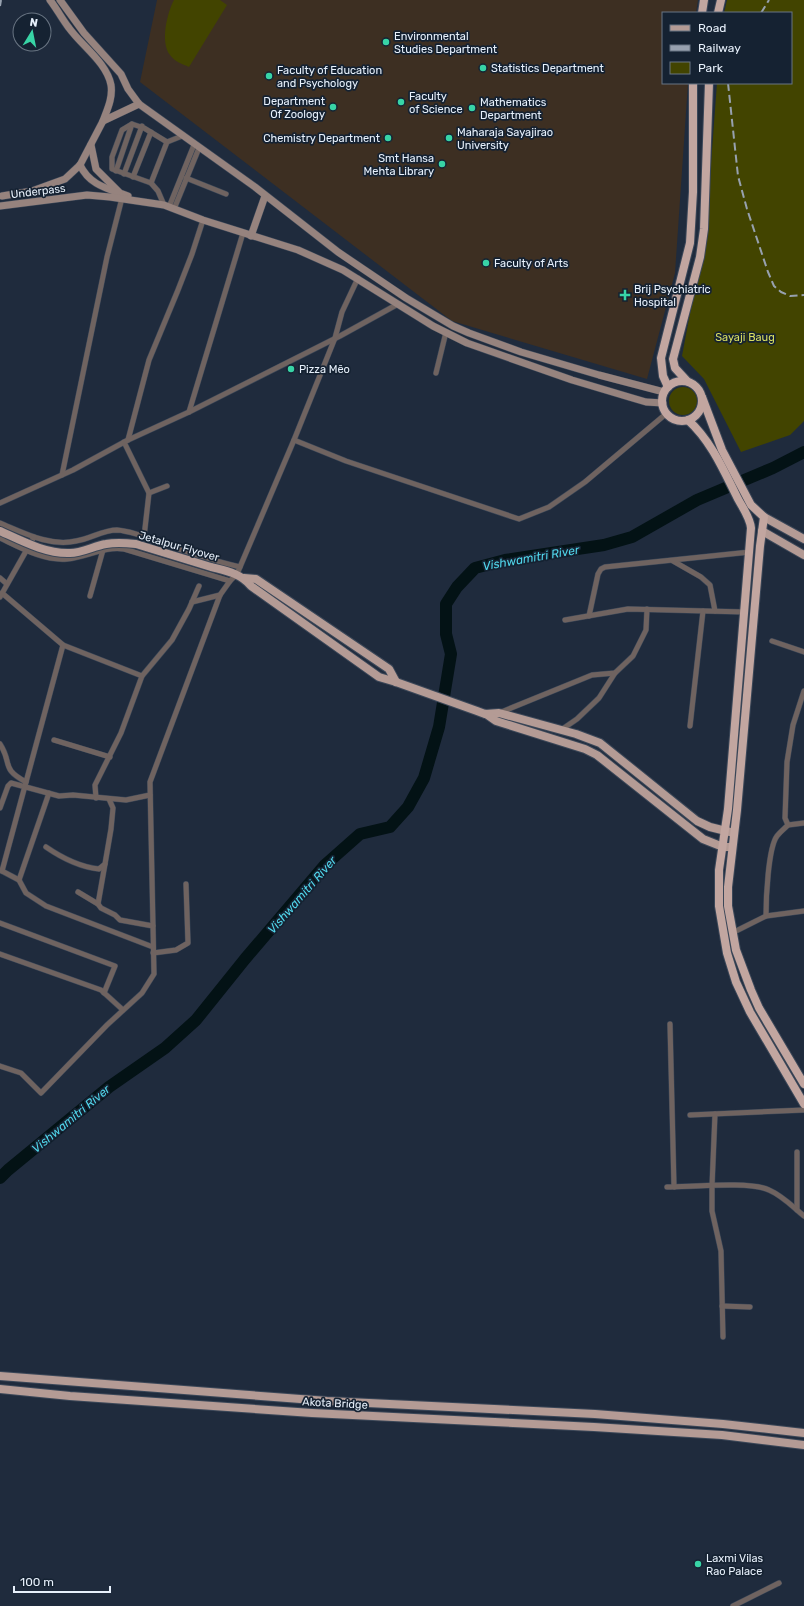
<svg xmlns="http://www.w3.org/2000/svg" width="804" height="1606" viewBox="0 0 804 1606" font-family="Rubik,sans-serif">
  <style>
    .education { fill: #3d2f22 }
    .green { fill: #424400 }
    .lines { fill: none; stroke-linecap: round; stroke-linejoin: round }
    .river { stroke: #031215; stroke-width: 12 }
    .minor-casing { stroke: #3b4758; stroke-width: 6 }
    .secondary-casing { stroke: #3b4758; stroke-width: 8 }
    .primary-casing { stroke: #3b4758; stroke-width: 10 }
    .trunk-casing { stroke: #3b4758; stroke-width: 10 }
    .minor { stroke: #6f6360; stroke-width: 5 }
    .secondary { stroke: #96837e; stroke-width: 7 }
    .primary { stroke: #b49b95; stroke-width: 8 }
    .trunk { stroke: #c2a6a0; stroke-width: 8 }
    .rail { stroke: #97a1af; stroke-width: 2; stroke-dasharray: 8 4; stroke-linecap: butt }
    .primary-bridge-casing { stroke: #3b4758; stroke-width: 10; stroke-linecap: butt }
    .primary-bridge { stroke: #b49b95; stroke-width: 8 }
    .poi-dot { fill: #38d4a6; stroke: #152232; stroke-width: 1.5 }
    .labels { text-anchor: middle; stroke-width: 3.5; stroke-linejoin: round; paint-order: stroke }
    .poi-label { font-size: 11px; fill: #e8f1fc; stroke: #152232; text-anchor: start }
    .street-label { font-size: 11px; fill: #e8f1fc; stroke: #152232 }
    .park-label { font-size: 11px; fill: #d8de61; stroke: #152232 }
    .water-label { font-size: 12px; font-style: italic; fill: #51d7ec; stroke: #152232 }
  </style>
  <rect width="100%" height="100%" fill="#1f2b3d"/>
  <polygon class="education" points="157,0 698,0 696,13 663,13 663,83 688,83 675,273 647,379 452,321 140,82"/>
  <g class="green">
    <path d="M174,0h46l7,5 -38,62c-7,-3 -15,-6 -19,-12 -10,-13 -3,-42 4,-55z"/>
    <polygon points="727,0 804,0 804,421 790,435 741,452 704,379 682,356 694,292 704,258 717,83 791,83 791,13 724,13"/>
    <circle cx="683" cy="401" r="14"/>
  </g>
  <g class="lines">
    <polyline class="river" points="0,1178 8,1170 109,1087 165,1048 196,1020 245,959 325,865 360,834 390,827 408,807 424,778 439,727 451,654 446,634 446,604 457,587 475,568 505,560 604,545 632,537 697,500 773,468 804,452"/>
    <defs>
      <g id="minor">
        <polyline points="116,171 132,124"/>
        <polyline points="124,174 142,126"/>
        <polyline points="133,177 151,132"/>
        <polyline points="186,178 226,194"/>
        <polyline points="151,183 167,142"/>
        <polyline points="164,205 158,191 151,183 112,169 112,157 122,130 132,124 144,128 167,142 182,136"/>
        <polyline points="169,207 194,145"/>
        <polyline points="174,209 199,148"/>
        <polyline points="436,373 446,332"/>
        <polyline points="189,412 243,233"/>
        <polyline points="128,440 149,360 178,290 192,254 203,220"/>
        <polyline points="294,440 346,461 519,519 549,507 585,482 667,413"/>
        <polyline points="124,442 149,493 144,537"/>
        <polyline points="62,475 107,257 122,198"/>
        <polyline points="149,493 167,486"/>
        <polyline points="0,503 73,470 128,440 189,412 340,336 398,304"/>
        <path d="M0,523c24,10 50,24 76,18 14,-2 27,-11 41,-11 18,1 47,14 65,20 19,7 38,12 58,17"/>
        <path d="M0,538c21,10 44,23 67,21 20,-2 37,-13 57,-10l106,32"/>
        <polyline points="673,561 701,577 710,585 715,611"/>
        <polyline points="0,578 7,584"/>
        <polyline points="2,593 63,645"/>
        <polyline points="90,596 103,550"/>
        <polyline points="0,597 34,537"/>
        <polyline points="192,602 220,595"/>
        <polyline points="589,616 598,574 601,569 605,567 750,552"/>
        <polyline points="565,620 628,609 745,612"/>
        <polyline points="772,641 804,652"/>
        <polyline points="499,713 592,675 615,673 633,656 646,630 647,609"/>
        <polyline points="690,726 703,611"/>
        <polyline points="561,730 577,719 599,698 615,673"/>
        <polyline points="54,740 110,757"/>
        <path d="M0,744c13,20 0,24 26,38"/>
        <polyline points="96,798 95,785 121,733 142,676"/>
        <polyline points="0,808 8,786 11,783 59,796 73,795 126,800 150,795"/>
        <polyline points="788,825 804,823"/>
        <path d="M46,847c16,11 34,20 53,22l6,-5 6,-35 2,-21 -4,-9"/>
        <polyline points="0,870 19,880 26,893 46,906 153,947"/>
        <polyline points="2,871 63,645 142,676 172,640 189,609 199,586"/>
        <polyline points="19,880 49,793"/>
        <polyline points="78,892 98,904 101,908 115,915 120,920 153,926"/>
        <polyline points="98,904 105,864"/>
        <polyline points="766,916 804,911"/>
        <polyline points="0,923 115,966 104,993"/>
        <path d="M732,933l34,-17c0,-16 2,-68 11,-80 3,-4 7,-7 11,-11l-3,-7 2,-56 6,-37 11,-34"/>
        <polyline points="153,953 176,950 188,943 186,884"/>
        <polyline points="0,954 101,990 123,1010"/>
        <polyline points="670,1024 674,1187"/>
        <polyline points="0,1066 21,1073 41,1093 107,1025 142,993 154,974 150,782 220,595 230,581 237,574 294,440 335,338 342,312 358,278"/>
        <polyline points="715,1114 712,1186 712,1211 721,1251 723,1337"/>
        <polyline points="690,1115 804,1110"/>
        <polyline points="797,1152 797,1210"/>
        <path d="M667,1187c23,0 84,-6 102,3 14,6 24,17 35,26"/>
        <polyline points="722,1306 750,1307"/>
        <polyline points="733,1606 779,1583"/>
      </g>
      <g id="secondary">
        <path d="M50,0c7,9 12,19 19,28 13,18 38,35 42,57 2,13 -4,25 -8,36"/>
        <polyline points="60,0 84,33 121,74 128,89 139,104 255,187 338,252 406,298 453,326 469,333 521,352 599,375 664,392"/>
        <polyline points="91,145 96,169 120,193 128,196"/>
        <path d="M80,165c8,17 22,22 39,28"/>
        <polyline points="2,196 32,191 65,179 80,165 103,121 139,104"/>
        <polyline points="0,206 87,195 110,197 164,205 203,220 298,250 343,270 433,326 467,343 572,380 629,397 646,402 663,403"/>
        <polyline points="251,236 265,196"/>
      </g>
      <g id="primary">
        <polyline points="764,517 804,539"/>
        <polyline points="762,531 804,555"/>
        <path d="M211,567c15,4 29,6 40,19l128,91 17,5 81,29 8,3 14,-1 77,21 24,9 97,78 13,6 24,6"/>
        <polyline points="244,578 256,579 389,669 396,682"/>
        <polyline points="486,714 496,721 585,749 597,755 703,839 723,847 732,847"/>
        <polyline points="0,1376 327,1401 595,1414 723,1424 804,1433"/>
        <polyline points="0,1389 70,1396 312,1413 594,1427 722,1435 804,1445"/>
      </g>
      <g id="trunk">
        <polyline points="702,13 704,0"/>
        <polyline points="718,13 721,0"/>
        <polyline points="687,381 675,368 673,359 700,257 704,229 709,83"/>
        <circle cx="682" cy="401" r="20"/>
        <polyline points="668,387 663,376 661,358 690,243 693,192 693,83"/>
        <polyline points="702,397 722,450 751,505 764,517 760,546 737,810 728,887 728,906 736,950 751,990 759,1008 804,1084"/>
        <path d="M688,420c23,21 35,49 49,77 5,10 13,20 14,31l-23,281 -9,61v36l8,47 9,29 14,30 54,92"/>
      </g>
    </defs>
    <use href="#minor" class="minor-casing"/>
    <use href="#secondary" class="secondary-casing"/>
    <use href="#primary" class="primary-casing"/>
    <use href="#trunk" class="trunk-casing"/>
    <use href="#minor" class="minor"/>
    <use href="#secondary" class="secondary"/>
    <use href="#primary" class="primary"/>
    <use href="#trunk" class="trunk"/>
    <g class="rail">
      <polyline points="0,6 1,0"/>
      <polyline points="761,13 769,0"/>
      <polyline points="728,83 738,176 747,209 768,272 774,286 781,292 790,296 804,295"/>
    </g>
    <defs>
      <path id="primary-bridge" d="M0,531c22,10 46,23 70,22 12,0 24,-7 36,-9 10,-2 21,-1 30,0l75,23"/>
    </defs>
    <use href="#primary-bridge" class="primary-bridge-casing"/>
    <use href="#primary-bridge" class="primary-bridge"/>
  </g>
  <g class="poi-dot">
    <circle cx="386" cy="42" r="4"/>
    <circle cx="483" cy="68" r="4"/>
    <circle cx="269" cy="76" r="4"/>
    <circle cx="401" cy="102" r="4"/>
    <circle cx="333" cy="107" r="4"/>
    <circle cx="472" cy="108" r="4"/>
    <circle cx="388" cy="138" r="4"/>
    <circle cx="449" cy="138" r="4"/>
    <circle cx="442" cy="164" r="4"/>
    <circle cx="486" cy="263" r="4"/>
    <path d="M623 289h4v4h4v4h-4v4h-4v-4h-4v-4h4z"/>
    <circle cx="291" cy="369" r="4"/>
    <circle cx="698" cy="1564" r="4"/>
  </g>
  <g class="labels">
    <g class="poi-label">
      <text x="394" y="40">Environmental<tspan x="394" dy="13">Studies Department</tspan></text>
      <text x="491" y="72">Statistics Department</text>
      <text x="277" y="74">Faculty of Education<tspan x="277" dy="13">and Psychology</tspan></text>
      <text x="409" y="100">Faculty<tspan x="409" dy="13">of Science</tspan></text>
      <text x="325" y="105" text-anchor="end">Department<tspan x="325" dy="13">Of Zoology</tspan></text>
      <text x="480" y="106">Mathematics<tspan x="480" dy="13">Department</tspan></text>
      <text x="457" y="136">Maharaja Sayajirao<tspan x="457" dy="13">University</tspan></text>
      <text x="380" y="142" text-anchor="end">Chemistry Department</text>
      <text x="434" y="162" text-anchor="end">Smt Hansa<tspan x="434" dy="13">Mehta Library</tspan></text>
      <text x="494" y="267">Faculty of Arts</text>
      <text x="634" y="293">Brij Psychiatric<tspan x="634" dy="13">Hospital</tspan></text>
      <text x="299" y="373">Pizza Mēo</text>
      <text x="706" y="1562">Laxmi Vilas<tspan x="706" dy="13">Rao Palace</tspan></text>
    </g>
    <g class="street-label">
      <text transform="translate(38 191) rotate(-7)" y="4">Underpass</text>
      <text transform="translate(179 546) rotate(16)" y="4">Jetalpur Flyover</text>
      <text transform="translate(335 1403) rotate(3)" y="4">Akota Bridge</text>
    </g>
    <g class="park-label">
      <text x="745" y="341">Sayaji Baug</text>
    </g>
    <g class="water-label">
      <text transform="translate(531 558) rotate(-10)" y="4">Vishwamitri River</text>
      <text transform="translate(302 895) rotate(-49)" y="4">Vishwamitri River</text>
      <text transform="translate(71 1119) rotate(-40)" y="4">Vishwamitri River</text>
    </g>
  </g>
  <rect x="662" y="12" width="130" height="72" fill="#152232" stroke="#697583"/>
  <rect x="670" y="25" width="20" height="6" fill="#b49b95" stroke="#697583"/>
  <text x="698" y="32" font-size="12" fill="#e8f1fc">Road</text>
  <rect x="670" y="45" width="20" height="6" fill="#97a1af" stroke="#697583"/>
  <text x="698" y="52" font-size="12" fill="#e8f1fc">Railway</text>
  <rect x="670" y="62" width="20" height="12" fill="#424400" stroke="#697583"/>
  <text x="698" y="72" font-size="12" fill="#e8f1fc">Park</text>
  <g transform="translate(32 32) rotate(10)"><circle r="19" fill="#152232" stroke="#697583"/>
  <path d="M0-3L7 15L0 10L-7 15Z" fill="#38d4a6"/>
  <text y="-6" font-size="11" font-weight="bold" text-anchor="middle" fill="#e8f1fc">N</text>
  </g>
  <path d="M14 1586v6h96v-6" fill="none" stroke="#e8f1fc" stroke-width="2"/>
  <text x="20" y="1586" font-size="12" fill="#e8f1fc" stroke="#152232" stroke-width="3" paint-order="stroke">100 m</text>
</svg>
